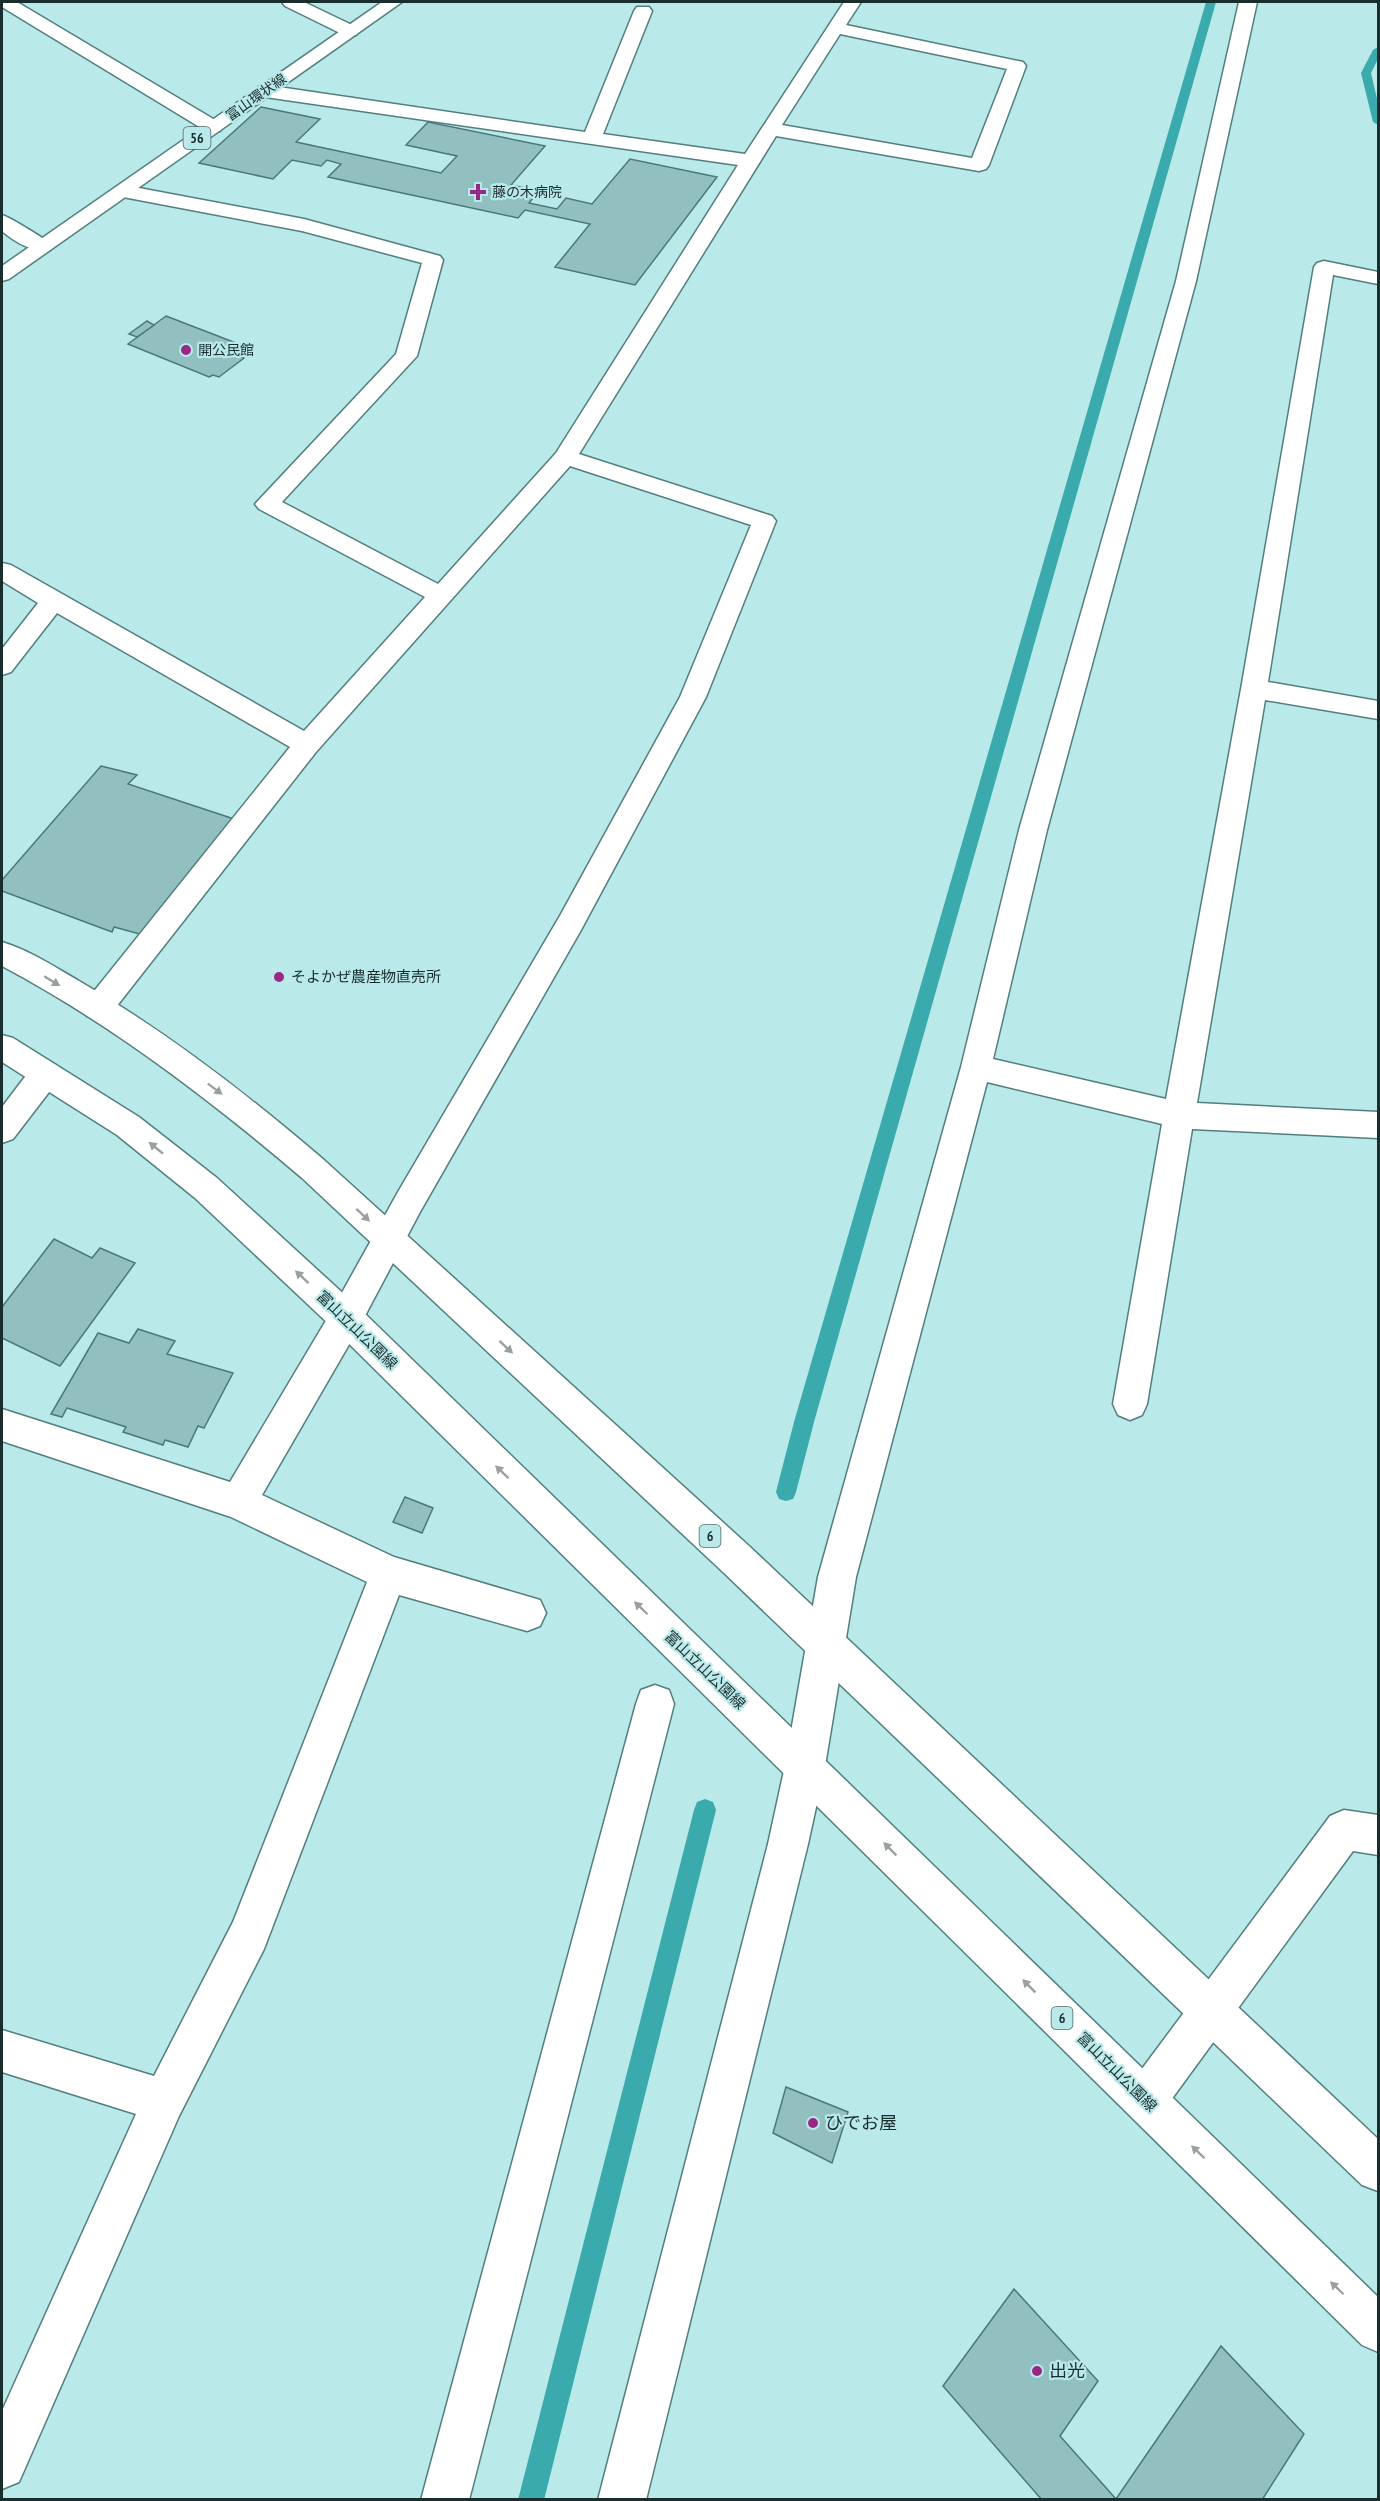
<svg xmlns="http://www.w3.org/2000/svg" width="1380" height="2501" viewBox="0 0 1380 2501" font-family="'PT Sans Narrow','Noto Sans JP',sans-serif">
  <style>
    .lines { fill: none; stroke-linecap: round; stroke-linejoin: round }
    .stream { fill: #3aaaac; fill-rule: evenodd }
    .building { fill: #92c0c0; stroke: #4c7879; stroke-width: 1.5 }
    .minor-casing { stroke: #527e7e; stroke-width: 3 }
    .major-casing { stroke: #527e7e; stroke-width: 3 }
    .minor { fill: #fff; fill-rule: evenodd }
    .major { fill: #fff; fill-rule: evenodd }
    .oneway { fill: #98a0a0 }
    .poi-dot { fill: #992785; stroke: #bae9ea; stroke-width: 2 }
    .labels { text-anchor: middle; stroke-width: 4.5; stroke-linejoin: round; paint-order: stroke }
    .far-street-label { font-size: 14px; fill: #1a2d2d; stroke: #bae9ea }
    .shield { fill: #bae9ea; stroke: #4a6566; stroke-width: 1.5 }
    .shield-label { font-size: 14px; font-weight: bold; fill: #1a2d2d }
    .far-poi-label { font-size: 14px; fill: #1a2d2d; stroke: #bae9ea; text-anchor: start }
    .poi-label { font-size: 15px; fill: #1a2d2d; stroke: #bae9ea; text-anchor: start }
    .street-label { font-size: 15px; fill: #1a2d2d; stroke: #bae9ea }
    .near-poi-label { font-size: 18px; fill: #1a2d2d; stroke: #bae9ea; text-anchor: start }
  </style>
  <rect width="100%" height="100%" fill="#bae9ea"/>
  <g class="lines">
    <g class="stream">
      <polygon points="1206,2 1216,2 814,1422 796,1492 793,1499 786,1501 779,1499 776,1492 794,1422"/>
      <polygon points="1378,47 1378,59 1371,73 1378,103 1378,125 1373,122 1361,73 1373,50"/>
      <polygon points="705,1799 713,1802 716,1810 544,2500 518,2500 694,1810 697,1802"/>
    </g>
  </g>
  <g class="building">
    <polygon points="261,107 320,119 296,142 441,173 457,156 406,145 428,122 545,146 511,185 539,191 529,203 557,209 566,198 592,204 630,159 717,177 635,285 555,267 590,224 525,210 518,218 328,177 341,164 327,160 321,166 292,160 273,179 199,163"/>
    <polygon points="166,316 249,348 238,356 244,358 219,377 213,375 209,377 128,344"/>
    <polygon points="147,321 154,325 137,337 129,334"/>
    <polygon points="101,766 137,775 128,784 234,819 143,935 114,927 112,932 2,891 2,880"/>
    <polygon points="54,1239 92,1258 100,1248 135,1263 60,1366 2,1338 2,1307"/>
    <polygon points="138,1329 175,1341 167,1354 233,1373 204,1428 198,1426 188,1447 165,1440 163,1445 123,1432 126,1427 67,1408 62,1417 51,1414 98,1333 129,1343"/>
    <polygon points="405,1497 433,1508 422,1533 393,1522"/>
    <polygon points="786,2087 848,2112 832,2163 773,2133"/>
    <polygon points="1014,2289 1098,2381 1060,2436 1116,2499 1221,2346 1304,2434 1262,2500 1042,2500 943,2386"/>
  </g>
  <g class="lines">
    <defs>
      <g id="minor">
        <polygon points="2,2 17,2 220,123 222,127 220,131 206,131 2,7"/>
        <polygon points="282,2 304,2 356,27 359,31 356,35 344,35 285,6"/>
        <path d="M844,2h17l-15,23 177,37 3,4 -37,99 -3,4 -7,2 -203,-35 -197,318 193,62 4,5 -70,176 -125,233 -161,282 -62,117 -96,166 132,62 146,43 6,13 -6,13 -13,5 -128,-36 -135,354 -85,167 -160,366 -17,7v-78l134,-297 -134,-42v-42l152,46 79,-154 134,-340 -136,-65 -229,-76v-32l228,73 104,-175 64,-115 163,-278 119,-217 71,-172 -181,-59 -254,286 -207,264 -11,4 -11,-4 -4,-8 4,-8 203,-253 -233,-134 -46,59 -9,3v-26l36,-46 -36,-22v-18l9,2 293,166 121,-134 -166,-88 -4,-5 141,-150 26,-91 -120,-32 -179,-34 -7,-2 -3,-4 3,-4 7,-2 181,34 136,37 3,4 -26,96 -135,146 156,82 118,-131 182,-288 -473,-68 -7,-2 -2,-4 2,-4 7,-2 320,47 49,-121 3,-4h12l3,4 -49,123 142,20zM840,34l167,35 -35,89 -190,-33z"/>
        <polygon points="1239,2 1257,2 1196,281 1047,830 993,1059 1166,1099 1241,689 1314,267 1317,263 1324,261 1378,272 1378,284 1333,275 1268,682 1378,701 1378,719 1265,700 1197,1103 1378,1112 1378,1138 1192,1129 1147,1404 1142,1415 1130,1420 1118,1415 1113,1404 1162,1124 987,1082 856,1577 825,1766 808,1844 646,2500 598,2500 768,1844 785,1766 818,1577 961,1067 1019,830 1176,281"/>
        <path d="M2,215c6,1 48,27 51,31l-3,4c-15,4 -37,-9 -48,-19z"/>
        <polygon points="45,1062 56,1065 60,1074 56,1083 13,1139 2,1143 2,1107 34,1065"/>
        <polygon points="655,1685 669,1690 674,1704 469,2500 421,2500 636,1704 641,1690"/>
        <polygon points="1344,1810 1378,1815 1378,1855 1353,1851 1160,2115 1145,2122 1130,2115 1123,2100 1130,2085 1330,1816"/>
      </g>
      <g id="major">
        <polygon points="382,2 402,2 9,279 2,281 2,266"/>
        <path d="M2,942c27,8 53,25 77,39 88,51 168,113 245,179l425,386 629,593v52l-16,-6 -639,-613 -421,-394c-94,-80 -191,-154 -300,-212z"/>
        <polygon points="2,1035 13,1038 139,1117 217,1178 358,1307 1378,2297 1378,2352 1362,2345 334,1329 195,1198 117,1135 2,1062"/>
      </g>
    </defs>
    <use href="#minor" class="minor-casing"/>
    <use href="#major" class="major-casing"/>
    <use href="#minor" class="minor"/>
    <use href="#major" class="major"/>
  </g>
  <defs><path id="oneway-solid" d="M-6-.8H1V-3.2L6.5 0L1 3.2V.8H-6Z" transform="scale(1.5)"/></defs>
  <g class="oneway">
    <use href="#oneway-solid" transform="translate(52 981) rotate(31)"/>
    <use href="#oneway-solid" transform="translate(215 1089) rotate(37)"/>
    <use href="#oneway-solid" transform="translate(156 1148) rotate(-141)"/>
    <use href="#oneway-solid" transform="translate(363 1215) rotate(43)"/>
    <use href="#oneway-solid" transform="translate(302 1277) rotate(-137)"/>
    <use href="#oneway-solid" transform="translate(506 1347) rotate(43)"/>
    <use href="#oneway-solid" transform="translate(502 1472) rotate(-136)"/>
    <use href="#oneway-solid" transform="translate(641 1608) rotate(-136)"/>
    <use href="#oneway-solid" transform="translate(890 1849) rotate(-135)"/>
    <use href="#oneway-solid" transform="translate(1029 1986) rotate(-135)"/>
    <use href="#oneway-solid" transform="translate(1198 2152) rotate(-136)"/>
    <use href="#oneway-solid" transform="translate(1337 2288) rotate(-136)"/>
  </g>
  <g class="poi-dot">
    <path d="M475 183h6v6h6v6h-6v6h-6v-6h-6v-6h6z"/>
    <circle cx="186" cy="350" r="6"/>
    <circle cx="279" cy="977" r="6"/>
    <circle cx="813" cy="2123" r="6"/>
    <circle cx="1037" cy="2371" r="6"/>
  </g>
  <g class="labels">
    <g class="far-street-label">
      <text transform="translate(256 97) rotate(-35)" y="5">富山環状線</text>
    </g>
    <g class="shield">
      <rect x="183.5" y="127" width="27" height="22" rx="4.5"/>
      <rect x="699.5" y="1525" width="21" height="22" rx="4.5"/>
      <rect x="1051.5" y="2007" width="21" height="22" rx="4.5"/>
    </g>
    <g class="shield-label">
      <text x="197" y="143">56</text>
      <text x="710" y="1541">6</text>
      <text x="1062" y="2023">6</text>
    </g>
    <g class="far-poi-label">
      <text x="492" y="197">藤の木病院</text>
      <text x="198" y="355">開公民館</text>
    </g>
    <g class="poi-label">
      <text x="291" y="982">そよかぜ農産物直売所</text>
    </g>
    <g class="street-label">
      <text transform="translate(357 1330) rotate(44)" y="5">富山立山公園線</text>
      <text transform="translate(705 1670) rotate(44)" y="5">富山立山公園線</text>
      <text transform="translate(1117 2072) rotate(45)" y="5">富山立山公園線</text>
    </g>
    <g class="near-poi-label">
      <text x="825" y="2129">ひでお屋</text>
      <text x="1049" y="2377">出光</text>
    </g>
  </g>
  <rect width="1380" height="2501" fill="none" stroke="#1a2d2d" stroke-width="6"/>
</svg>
